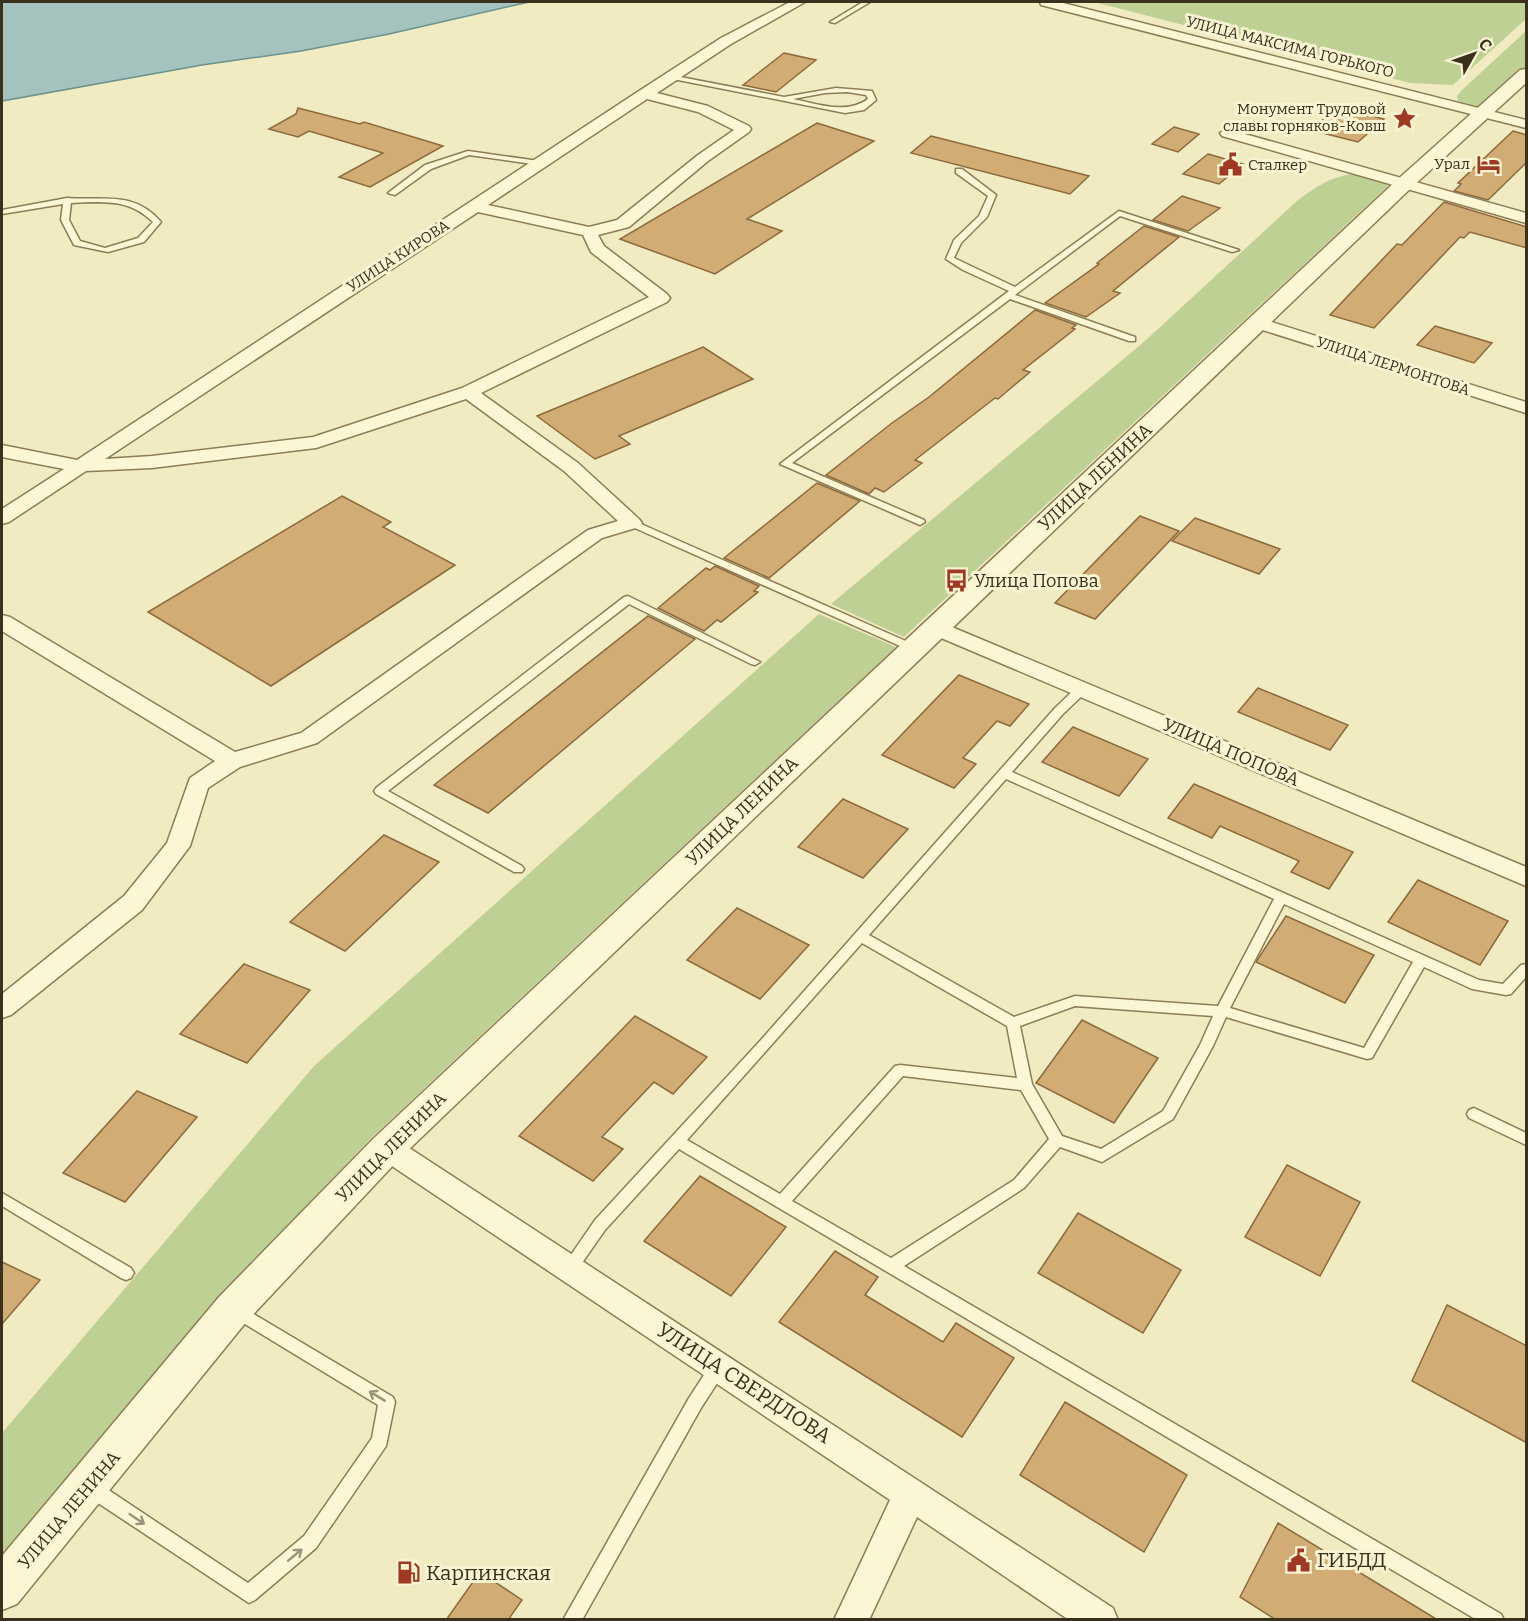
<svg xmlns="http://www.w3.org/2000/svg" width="1528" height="1621" viewBox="0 0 1528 1621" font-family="Bitter,serif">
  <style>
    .green { fill: #bed094 }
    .water { fill: #a4c3bf; stroke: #6a928f; stroke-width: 1.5 }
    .building { fill: #d1ac75; stroke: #8c6a3c; stroke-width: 1.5 }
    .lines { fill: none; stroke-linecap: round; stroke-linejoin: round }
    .service-casing { stroke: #8c7d57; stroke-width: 3 }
    .minor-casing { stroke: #8c7d57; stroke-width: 3 }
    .tertiary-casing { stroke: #8c7d57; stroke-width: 3 }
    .service { fill: #fbf7d5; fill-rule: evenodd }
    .minor { fill: #fbf7d5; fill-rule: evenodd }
    .tertiary { fill: #fbf7d5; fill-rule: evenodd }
    .oneway { stroke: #9a9479 }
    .labels { text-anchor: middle; stroke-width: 6; stroke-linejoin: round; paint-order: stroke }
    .far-street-label { font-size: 15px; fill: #3a301d; stroke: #f8f4d1 }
    .far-poi-label { font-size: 15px; fill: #3a301d; stroke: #f8f4d1; text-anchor: end }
    .street-label { font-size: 18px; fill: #3a301d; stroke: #f8f4d1 }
    .poi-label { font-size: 18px; fill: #3a301d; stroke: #f8f4d1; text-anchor: start }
    .near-street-label { font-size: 21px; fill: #3a301d; stroke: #f8f4d1 }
    .near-poi-label { font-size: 21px; fill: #3a301d; stroke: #f8f4d1; text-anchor: start }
  </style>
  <rect width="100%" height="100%" fill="#f1ebc1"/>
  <g class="green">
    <polygon points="1094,2 1526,2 1526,19 1453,85 1410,83"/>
    <polygon points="1526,31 1526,67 1480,107 1458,101 1457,96 1462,90"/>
    <path d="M1352,174l32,8 4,4 -484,451 -73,-33 314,-263 153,-141c18,-13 32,-23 54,-26z"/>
    <polygon points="819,614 896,647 371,1138 229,1287 2,1558 2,1433 314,1066"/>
  </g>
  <polygon class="water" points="2,2 529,2 389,34 301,51 202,65 2,101"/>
  <g class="building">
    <polygon points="784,53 816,60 776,92 743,85"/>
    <polygon points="1339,107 1384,119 1358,142 1310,130"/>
    <polygon points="298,108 360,124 364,122 443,146 370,187 339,177 383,153 309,131 298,137 269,129 296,114"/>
    <polygon points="817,123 874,141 747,219 782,231 715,274 620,239"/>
    <polygon points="1174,127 1199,134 1178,152 1152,144"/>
    <polygon points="1513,131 1527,135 1527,162 1488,200 1454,191 1461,184 1458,183"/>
    <polygon points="931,136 1089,176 1070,194 911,153"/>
    <polygon points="1208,154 1243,164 1219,184 1183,174"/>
    <polygon points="1182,196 1220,208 1188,231 1153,220"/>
    <polygon points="1444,202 1527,227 1527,248 1470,232 1464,238 1460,237 1374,328 1330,315 1397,244 1402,245"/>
    <polygon points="1144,226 1179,237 1113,291 1120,293 1086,317 1045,303 1099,264 1097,263"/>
    <polygon points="1035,310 1076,325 1072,328 1075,329 1023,370 1030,372 998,399 995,398 915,460 922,463 884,492 875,488 869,494 826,475 892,423 929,397"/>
    <polygon points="1435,326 1492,343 1474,363 1417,345"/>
    <polygon points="703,347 753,379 619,436 630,444 595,459 537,416"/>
    <polygon points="817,483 860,501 769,578 724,558"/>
    <polygon points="342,496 391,522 383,527 455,565 271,686 148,612"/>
    <polygon points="1140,516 1179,531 1095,619 1055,603"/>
    <polygon points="1195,518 1280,549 1259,574 1172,541"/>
    <polygon points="715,566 759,586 754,591 758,592 721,622 717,620 704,631 658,608 706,568 710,570"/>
    <polygon points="648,616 695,639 488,813 434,785"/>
    <polygon points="959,675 1029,704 1010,726 997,721 963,758 976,764 954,788 882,755"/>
    <polygon points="1258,688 1348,725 1330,750 1238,712"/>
    <polygon points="1073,727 1148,759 1119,796 1042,762"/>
    <polygon points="1194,784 1353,852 1329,889 1291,872 1299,861 1220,826 1212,838 1168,818"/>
    <polygon points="843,799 908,829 863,878 798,847"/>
    <polygon points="384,835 439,862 345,951 290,922"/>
    <polygon points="1418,880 1508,921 1480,965 1388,922"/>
    <polygon points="737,908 809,945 760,999 687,960"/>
    <polygon points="1286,916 1374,955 1345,1003 1256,962"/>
    <polygon points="244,964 310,990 247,1063 180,1034"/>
    <polygon points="635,1016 707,1057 673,1094 654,1082 602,1137 623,1149 593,1181 519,1136"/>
    <polygon points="1082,1020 1158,1058 1114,1123 1036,1083"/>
    <polygon points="137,1091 197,1117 125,1202 63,1173"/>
    <polygon points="1287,1165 1360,1202 1320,1276 1245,1237"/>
    <polygon points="700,1176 786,1227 731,1296 644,1241"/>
    <polygon points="1078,1213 1181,1270 1143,1333 1038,1273"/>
    <polygon points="835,1251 878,1277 865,1295 943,1342 956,1323 1014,1358 962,1437 779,1322"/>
    <polygon points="2,1262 40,1280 2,1324"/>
    <polygon points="1447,1305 1527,1346 1527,1443 1412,1381"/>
    <polygon points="1065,1402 1187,1475 1144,1552 1020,1475"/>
    <polygon points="1278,1523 1438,1620 1276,1620 1240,1597"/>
    <polygon points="480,1572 522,1600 508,1620 446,1620"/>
  </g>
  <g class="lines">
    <defs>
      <g id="service">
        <polygon points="863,2 870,2 835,23 830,22"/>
        <path d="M670,75l114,22 52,-9 36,3 4,9 -12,10 -19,3 -177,-35 -1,-1zM847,92l19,3 2,4c-22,16 -50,5 -75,0l32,-6z"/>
        <polygon points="468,151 539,161 543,163 539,165 469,155 431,169 395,195 388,193 425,165"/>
        <polygon points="956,169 962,169 996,195 987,217 961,243 954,258 1015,287 1119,211 1239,250 1232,252 1120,216 1015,295 1135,337 1135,341 1129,341 1010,299 792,463 924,520 925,522 920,525 780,464 1009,291 963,270 946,259 954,240 979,216 988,196 956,173"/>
        <path d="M67,198c36,3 67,-8 94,24l-17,20 -36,10 -34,-7 -13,-25 2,-16 -61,10v-4zM90,202c26,0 43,1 63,20l-15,16 -33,10 -25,-7 -11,-21 2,-17z"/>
        <polygon points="632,520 917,646 918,648 913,651 909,650 628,525 627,523"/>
        <polygon points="628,596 760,662 755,665 751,664 629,604 388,791 522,866 524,869 522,872 514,872 376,794 374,791 376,788 624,597"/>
        <path d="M1082,685l4,1 2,3 -2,3 -23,22 -51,58 467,208 24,4 18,-19 5,-1v13l-15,17 -5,1 -34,-6 -48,-22 -52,91 -5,1 -141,-42 -13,29 -40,73 -71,43 -42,-15 -36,41 -120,78 597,348 3,6h-27l-798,-471 -74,81 -30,43 -5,2 -5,-2 -3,-5 33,-48 165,-179 295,-333 23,-22zM1006,779l268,120 -56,107 -143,-10 -61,21 -145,-82zM1284,904l129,58 -49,86 -134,-40zM862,943l145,83 10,52 -117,-13 -5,1 -115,128 -93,-54zM1075,1006l138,10 -13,29 -37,66 -62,38 -39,-13 -30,-52 -12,-58zM903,1076l118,14 28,49 -35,41 -123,78 -99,-57z"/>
        <polygon points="1474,1108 1526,1133 1526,1145 1469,1118 1467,1114 1469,1110"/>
        <polygon points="2,1193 131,1268 134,1273 131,1278 126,1280 121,1278 2,1206"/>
        <polygon points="235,1303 393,1397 395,1402 386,1446 316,1548 255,1600 249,1603 86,1495 84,1489 86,1483 92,1481 98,1483 248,1583 304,1536 372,1438 378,1405 230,1315 227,1310 230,1305"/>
        <polygon points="719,1359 725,1361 727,1366 725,1371 701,1408 582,1620 563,1620 689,1398 713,1361"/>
      </g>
      <g id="minor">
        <path d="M790,2h15l-74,42 -74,49 51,13 41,20 2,3 -2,3 -41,29 -79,66 -31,8 6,11 63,48 3,4 -3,4 -186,91 97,70 61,56 3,4 -3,4 -37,11 -285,205 -77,24 -32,21 -18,58 -48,64 -131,105 -9,3v-24l122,-98 43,-53 23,-65 25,-17 -213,-130v-16l8,2 225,135 66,-19 287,-203 30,-9 -54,-50 -98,-72 -150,49 -164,20 -66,3 -77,51 -7,2v-15l62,-40 -62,-12v-12l75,15 562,-369 82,-53zM647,99l51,13 36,18 -36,25 -81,65 -28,7 -101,-22zM478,212l105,23 8,17 58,45 -187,91 -149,49 -161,19 -47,3z"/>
        <polygon points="1040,2 1059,2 1526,120 1526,128 1041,5"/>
        <polygon points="1227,129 1526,213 1526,223 1222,136 1220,133"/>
        <polygon points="1259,318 1526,402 1526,413 1253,327 1250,323 1253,319"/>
        <polygon points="935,620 1526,867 1526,886 927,632 924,627 927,622"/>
        <polygon points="387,1136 397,1140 1113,1608 1118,1620 1069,1620 917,1517 869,1620 834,1620 890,1500 377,1156 373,1148 377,1140"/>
      </g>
      <polygon id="tertiary" points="1526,69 1526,83 1411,188 400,1158 247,1321 17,1604 2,1610 2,1556 219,1297 374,1138 1397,180 1520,70"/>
    </defs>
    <use href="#service" class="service-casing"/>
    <use href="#minor" class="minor-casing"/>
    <use href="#tertiary" class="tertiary-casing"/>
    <use href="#service" class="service"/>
    <use href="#minor" class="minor"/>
    <use href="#tertiary" class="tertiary"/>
  </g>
  <defs><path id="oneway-shaft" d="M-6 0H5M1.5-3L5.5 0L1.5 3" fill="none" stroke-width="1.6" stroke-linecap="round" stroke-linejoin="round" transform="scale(1.5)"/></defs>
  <g class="oneway">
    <use href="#oneway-shaft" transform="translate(377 1396) rotate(-149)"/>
    <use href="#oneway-shaft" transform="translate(137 1519) rotate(34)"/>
    <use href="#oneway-shaft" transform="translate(295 1555) rotate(-40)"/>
  </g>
  <defs>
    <symbol id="sight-bare" viewBox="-9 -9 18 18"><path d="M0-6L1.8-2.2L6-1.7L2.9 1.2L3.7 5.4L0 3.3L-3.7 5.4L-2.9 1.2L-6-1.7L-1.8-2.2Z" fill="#9f3923" stroke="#f8f4d1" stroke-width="2.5" paint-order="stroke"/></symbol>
    <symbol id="hotel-bare" viewBox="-9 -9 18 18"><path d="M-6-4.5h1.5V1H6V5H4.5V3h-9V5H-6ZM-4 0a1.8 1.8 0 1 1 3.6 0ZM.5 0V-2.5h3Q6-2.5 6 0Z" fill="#9f3923" stroke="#f8f4d1" stroke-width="2.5" paint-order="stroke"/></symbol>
    <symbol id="civic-bare" viewBox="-9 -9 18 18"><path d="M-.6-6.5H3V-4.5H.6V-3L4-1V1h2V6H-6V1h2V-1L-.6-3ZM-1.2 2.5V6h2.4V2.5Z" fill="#9f3923" stroke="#f8f4d1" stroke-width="2.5" paint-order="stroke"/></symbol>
    <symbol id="bus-bare" viewBox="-9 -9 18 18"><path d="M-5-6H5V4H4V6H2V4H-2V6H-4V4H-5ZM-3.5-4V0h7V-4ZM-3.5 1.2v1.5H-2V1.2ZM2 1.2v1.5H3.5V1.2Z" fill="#9f3923" stroke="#f8f4d1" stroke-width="2.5" paint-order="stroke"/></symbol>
    <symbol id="fuel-bare" viewBox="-9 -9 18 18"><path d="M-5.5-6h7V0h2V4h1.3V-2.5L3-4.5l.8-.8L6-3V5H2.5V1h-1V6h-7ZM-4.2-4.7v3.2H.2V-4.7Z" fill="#9f3923" stroke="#f8f4d1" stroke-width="2.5" paint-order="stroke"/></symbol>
  </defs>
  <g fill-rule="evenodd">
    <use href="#sight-bare" x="1388" y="102" width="33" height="33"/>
    <use href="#hotel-bare" x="1472" y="148" width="33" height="33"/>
    <use href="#civic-bare" x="1214" y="148" width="33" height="33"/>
    <use href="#bus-bare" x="940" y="564" width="33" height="33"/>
    <use href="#civic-bare" x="1282" y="1544" width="33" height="33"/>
    <use href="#fuel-bare" x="392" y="1556" width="33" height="33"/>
  </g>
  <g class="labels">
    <g class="far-street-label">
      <text transform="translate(1290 47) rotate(14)" y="5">УЛИЦА МАКСИМА ГОРЬКОГО</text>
      <text transform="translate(398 256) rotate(-33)" y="5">УЛИЦА КИРОВА</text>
      <text transform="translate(1393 366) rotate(18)" y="5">УЛИЦА ЛЕРМОНТОВА</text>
    </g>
    <g class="far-poi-label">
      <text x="1386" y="114">Монумент Трудовой<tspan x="1386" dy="17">славы горняков-Ковш</tspan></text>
      <text x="1470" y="169">Урал</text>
      <text x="1248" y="170" text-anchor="start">Сталкер</text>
    </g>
    <g class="street-label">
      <text transform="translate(1095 477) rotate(-43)" y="6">УЛИЦА ЛЕНИНА</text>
      <text transform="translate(1231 752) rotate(23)" y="6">УЛИЦА ПОПОВА</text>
      <text transform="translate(742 811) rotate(-44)" y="6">УЛИЦА ЛЕНИНА</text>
      <text transform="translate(391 1147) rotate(-45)" y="6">УЛИЦА ЛЕНИНА</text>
      <text transform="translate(69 1510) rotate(-50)" y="6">УЛИЦА ЛЕНИНА</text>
    </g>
    <g class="poi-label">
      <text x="974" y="587">Улица Попова</text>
    </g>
    <g class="near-street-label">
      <text transform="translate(744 1383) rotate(33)" y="7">УЛИЦА СВЕРДЛОВА</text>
    </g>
    <g class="near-poi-label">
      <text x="1317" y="1567">ГИБДД</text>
      <text x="426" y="1580">Карпинская</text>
    </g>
  </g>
  <rect width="1528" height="1621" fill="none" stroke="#3a301d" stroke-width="6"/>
  <g transform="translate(1474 54) rotate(50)" stroke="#f8f4d1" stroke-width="4.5" paint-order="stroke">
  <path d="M0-4.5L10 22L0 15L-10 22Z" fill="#3a301d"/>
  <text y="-9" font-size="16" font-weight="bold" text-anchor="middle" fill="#3a301d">С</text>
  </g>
</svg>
